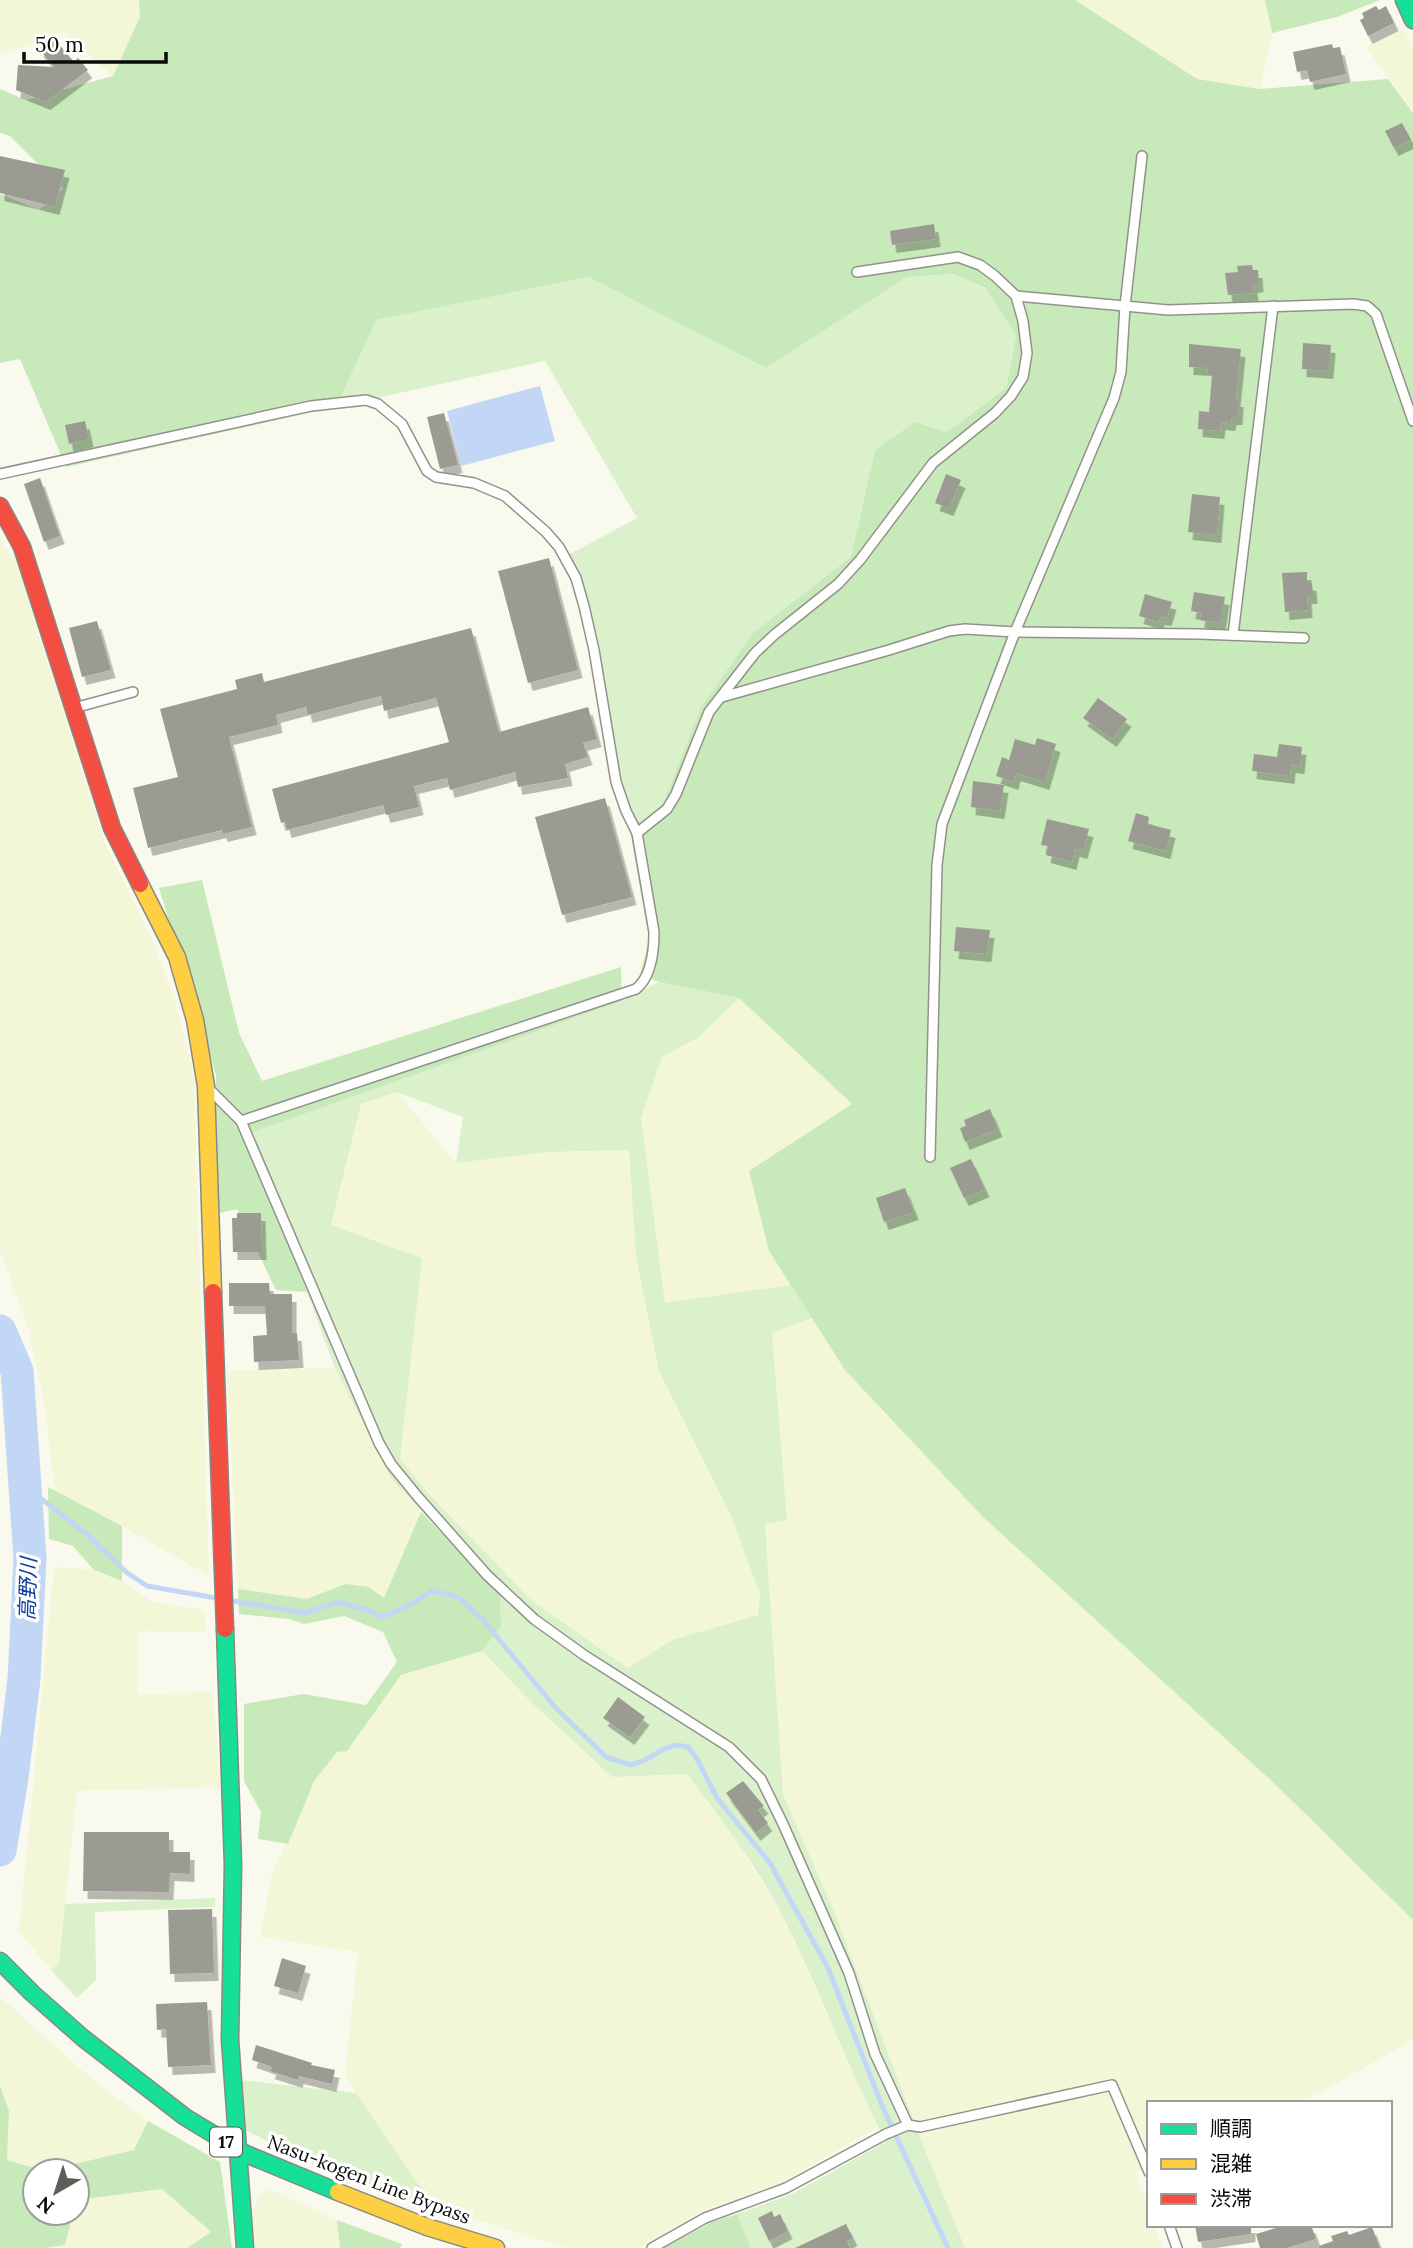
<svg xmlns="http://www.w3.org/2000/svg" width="1413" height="2248" viewBox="0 0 1413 2248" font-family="Lora,'Noto Sans JP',serif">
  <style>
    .farmland { fill: #f3f7d8 }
    .green { fill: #daf1cc; fill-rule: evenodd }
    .forest { fill: #c8e9b9 }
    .water { fill: #c2d7f5 }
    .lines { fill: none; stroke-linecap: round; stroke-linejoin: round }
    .stream { stroke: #c2d7f5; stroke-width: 5 }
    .river { stroke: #c2d7f5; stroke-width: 33 }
    .building { fill: #9c9b93; filter: url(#shadow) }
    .lane-casing { stroke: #92928c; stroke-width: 12 }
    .fast-casing { stroke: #888983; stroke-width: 19 }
    .slow-casing { stroke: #888983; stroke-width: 19 }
    .jam-casing { stroke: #888983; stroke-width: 19 }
    .lane { stroke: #fefefc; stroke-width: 9 }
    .fast { stroke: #16e098; stroke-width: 16 }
    .slow { stroke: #ffcf43; stroke-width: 16 }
    .jam { stroke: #f24e42; stroke-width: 16 }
    .labels { text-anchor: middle; stroke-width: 7; stroke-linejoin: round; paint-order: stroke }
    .shield { fill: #fff; stroke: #545454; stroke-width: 2 }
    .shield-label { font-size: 18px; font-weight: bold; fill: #0a0a0a }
    .street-label { font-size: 19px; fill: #0a0a0a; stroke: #fff }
    .water-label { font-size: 21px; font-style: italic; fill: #103f9f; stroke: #fff }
  </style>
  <defs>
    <filter id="shadow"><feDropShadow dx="4.5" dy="8" stdDeviation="0" flood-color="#0004"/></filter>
  </defs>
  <rect width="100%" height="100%" fill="#f9faed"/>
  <g class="farmland">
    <polygon points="0,0 139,0 140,17 113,76 62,32 0,55"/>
    <polygon points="1075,0 1265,0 1272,33 1260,89 1197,79"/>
    <polygon points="1403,29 1413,45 1413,112 1366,47"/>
    <polygon points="0,539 17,565 104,841 156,949 175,1002 194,1076 209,1576 122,1526 55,1491 44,1402 29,1330 0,1250"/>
    <polygon points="739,998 853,1104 769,1251 791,1285 665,1304 641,1118 662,1057 699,1037"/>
    <polygon points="397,1092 456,1163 547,1152 629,1150 636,1256 659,1371 731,1516 760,1594 758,1615 672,1640 628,1668 531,1600 429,1494 400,1459 422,1258 331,1225 361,1104"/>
    <polygon points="812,1318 845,1370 982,1516 1277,1786 1413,1920 1413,2040 1323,2091 1296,2103 1149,2103 1149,2166 1135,2172 1149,2210 1149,2225 1154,2225 1163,2248 965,2248 921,2140 835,1914 783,1794 765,1524 787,1519 772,1333"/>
    <polygon points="335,1368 392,1480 421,1512 384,1598 345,1584 307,1599 238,1589 227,1371"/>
    <polygon points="54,1567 94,1570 122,1581 152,1602 204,1610 206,1632 138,1631 138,1694 213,1692 220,1787 77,1791 59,1963 51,1970 19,1931"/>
    <polygon points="482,1651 533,1704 612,1777 687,1773 738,1843 782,1915 878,2127 782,2182 703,2210 639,2248 568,2248 447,2211 419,2185 356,2093 345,2074 358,1952 260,1937 272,1874 314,1781 337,1752 347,1750 401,1675"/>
    <polygon points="0,1997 94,2081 148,2121 134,2150 45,2171 7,2160 9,2111 0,2086"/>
    <polygon points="266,2188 337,2220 340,2248 251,2248 250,2221 258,2198"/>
    <polygon points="162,2189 211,2233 187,2248 44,2248 65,2245 73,2213 77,2213 77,2200"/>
  </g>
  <g class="green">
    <polygon points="954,274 986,288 1016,336 1006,388 947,432 915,422 875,450 851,557 753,633 701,707 663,804 630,831 613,784 591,650 570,554 637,518 545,361 336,407 375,320 590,277 766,368 907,277"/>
    <path d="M659,982l80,16 -40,39 -37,20 -21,61 24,185 126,-18 21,33 -40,15 15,187 -22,4 18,270 52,120 86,226 44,108h-214l-14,-34 57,-21 92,-51c-38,-74 -66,-151 -103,-225 -26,-51 -62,-98 -96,-143l-75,3 -79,-73 -51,-53 19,-25 -1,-33 -108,-113 -57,-112 -28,-76 -64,-157 379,-134zM397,1092l66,25 -7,46 91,-11 82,-2 7,106 23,115 72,145 29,78 -2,21 -86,25 -44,28 -97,-68 -102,-106 -29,-35 22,-201 -91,-33 30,-121z"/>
    <polygon points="215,1898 215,1907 95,1912 96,1980 77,1998 51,1970 59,1963 65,1904"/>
    <polygon points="240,2080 356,2093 419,2185 447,2211 389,2194 319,2167 245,2130"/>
  </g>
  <g class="forest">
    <polygon points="139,0 1075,0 1197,79 1260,89 1388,79 1413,113 1413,1920 1277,1786 982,1516 845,1370 769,1251 749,1171 852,1104 739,998 659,982 640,975 649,939 630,831 663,804 701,707 753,633 851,557 875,450 915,422 947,432 1006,388 1016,336 986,288 954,274 907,277 766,368 589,277 376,320 336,407 66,467 20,359 0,363 0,194 39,210 63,189 10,136 0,133 0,89 26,100 113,76 140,17"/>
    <polygon points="1265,0 1380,0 1337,17 1272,33"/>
    <polygon points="202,880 239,1033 262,1081 621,967 622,1001 244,1135 307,1292 276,1290 237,1209 216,1214 216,1075 159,888"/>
    <polygon points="48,1487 122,1526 122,1581 94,1570 73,1546 49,1539"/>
    <polygon points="421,1512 500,1593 501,1626 482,1651 401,1675 347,1751 337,1752 314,1781 288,1844 258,1839 261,1812 244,1781 244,1704 304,1694 366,1705 397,1662 383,1632 344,1616 304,1624 289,1619 239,1614 238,1589 307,1599 345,1584 369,1587 384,1598"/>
    <polygon points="0,2086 9,2111 7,2160 44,2171 35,2171 35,2213 73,2213 65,2245 44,2248 0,2248"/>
    <polygon points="148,2121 220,2162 232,2248 187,2248 211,2232 162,2189 77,2200 77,2171 45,2171 134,2150"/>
    <polygon points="737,2214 751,2248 664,2248 710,2223"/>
    <polygon points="337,2220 402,2244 400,2248 340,2248"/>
  </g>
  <polygon class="water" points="540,386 555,441 461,466 447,411"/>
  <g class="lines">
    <g class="stream">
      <polyline points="26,1487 90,1537 126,1572 147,1586 216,1598"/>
      <polyline points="232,1601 306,1613 338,1602 367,1610 382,1617 406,1607 432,1591 459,1597 484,1621 554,1706 606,1757 631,1765 645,1760 664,1749 676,1745 688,1747 697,1759 717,1798 770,1863 828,1968 883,2108 948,2248"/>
    </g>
    <polyline class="river" points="0,1331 17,1371 30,1558 24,1679 12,1778 0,1850"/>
  </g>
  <g class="building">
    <polygon points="1376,6 1379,10 1386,6 1394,23 1368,36 1360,20 1364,18 1362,13"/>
    <polygon points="53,37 74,62 78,58 88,70 46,102 16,90 18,65 54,67 39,49"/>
    <polygon points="1332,44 1333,48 1340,47 1346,74 1310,82 1307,70 1297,72 1293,52"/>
    <polygon points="1402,123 1411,140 1394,148 1385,131"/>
    <polygon points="0,156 65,170 55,207 0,193"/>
    <polygon points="934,224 936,239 892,245 890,231"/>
    <polygon points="1252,265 1253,270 1258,270 1259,284 1253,285 1254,293 1228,295 1225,273 1238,272 1237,266"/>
    <polygon points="1303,343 1331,345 1329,371 1302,369"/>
    <polygon points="1189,344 1241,349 1236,399 1239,399 1238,417 1232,417 1231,423 1221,422 1220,431 1198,429 1199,411 1209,412 1212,375 1207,375 1208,368 1189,367"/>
    <polygon points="444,413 458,465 440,469 427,417"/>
    <polygon points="85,421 89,439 69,444 65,425"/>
    <polygon points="946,474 961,480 949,508 935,503"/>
    <polygon points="40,478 60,536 44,542 24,484"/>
    <polygon points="1192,494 1220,497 1217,535 1188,532"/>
    <polygon points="549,558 578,670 528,683 498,571"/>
    <polygon points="1307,572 1307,582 1312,583 1313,596 1307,596 1308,610 1285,612 1282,573"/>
    <polygon points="1194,592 1225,597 1221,623 1200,620 1201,613 1191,611"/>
    <polygon points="1145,594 1172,602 1167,618 1160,617 1159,622 1139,616"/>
    <polygon points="97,621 111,670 82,677 69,628"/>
    <polygon points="471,628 499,732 588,707 597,739 583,743 588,757 565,764 568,778 518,787 515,772 450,790 447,778 414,786 419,807 386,815 383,805 287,830 285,822 281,823 272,789 449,742 436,698 384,711 381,696 308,715 306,707 276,715 278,725 229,737 252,827 223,834 222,830 148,848 133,788 178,777 160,709 237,689 235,680 262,673 264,682"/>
    <polygon points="1098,698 1127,719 1112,739 1083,718"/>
    <polygon points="1037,738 1056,744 1045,782 1016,773 1014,782 996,776 1002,757 1009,760 1015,739 1035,745"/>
    <polygon points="1279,744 1302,747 1300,766 1291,765 1290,776 1252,771 1254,754 1277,757"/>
    <polygon points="973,781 1004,785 1000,811 971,807"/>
    <polygon points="605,798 632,897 562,915 535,817"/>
    <polygon points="1136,813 1149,817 1148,824 1171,830 1166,851 1128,841"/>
    <polygon points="1047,819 1089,829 1083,851 1075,849 1072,862 1046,855 1048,846 1041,845"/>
    <polygon points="956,927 990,930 987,954 954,951"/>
    <polygon points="990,1109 998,1129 965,1142 960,1128 966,1126 964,1120"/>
    <polygon points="971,1159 985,1189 964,1198 950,1168"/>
    <polygon points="905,1188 914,1212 884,1222 876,1198"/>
    <polygon points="237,1213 261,1213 262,1252 233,1252 232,1218 237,1218"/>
    <polygon points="229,1283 269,1283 270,1294 292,1294 292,1333 297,1333 299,1360 254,1362 253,1336 267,1335 265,1306 229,1306"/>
    <polygon points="618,1697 645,1717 630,1737 603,1718"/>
    <polygon points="743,1781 764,1806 758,1810 768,1823 756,1833 726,1793"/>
    <polygon points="84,1832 169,1832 169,1852 190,1852 190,1874 170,1873 169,1892 83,1891"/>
    <polygon points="212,1909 214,1973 170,1974 168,1910"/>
    <polygon points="282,1958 306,1966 298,1993 274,1986"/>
    <polygon points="207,2002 211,2065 168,2067 166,2029 157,2030 156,2004"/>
    <polygon points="256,2045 312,2063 311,2065 335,2070 332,2084 299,2076 298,2080 270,2071 272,2067 252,2060"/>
    <polygon points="772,2211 774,2217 780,2214 788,2231 769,2241 758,2218"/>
    <polygon points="846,2224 853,2238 847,2241 850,2248 795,2248"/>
    <polygon points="1195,2225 1251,2225 1251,2234 1198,2242"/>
    <polygon points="1286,2225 1311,2225 1316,2239 1287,2248 1260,2248 1256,2234"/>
    <polygon points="1372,2227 1380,2248 1319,2248 1319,2246 1333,2241 1331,2236 1347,2231 1349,2235"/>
  </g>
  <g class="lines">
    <defs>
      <g id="lane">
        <polyline points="1016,296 1168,310 1353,304 1367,306 1376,314 1413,421"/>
        <polyline points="0,474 311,406 366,400 378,404 402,424 427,471 436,477 474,483 505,496 546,532 559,547 576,578 584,606 594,650 616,782 626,811 637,833"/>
        <polyline points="1233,635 1273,306"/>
        <polyline points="722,697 889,650 949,631 965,629 1015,632 1199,634 1304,638"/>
        <polyline points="74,708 133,692"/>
        <polyline points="210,1090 241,1121 379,1443 391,1464 418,1497 487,1575 534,1619 584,1655 729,1747 761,1779 783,1824 849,1973 875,2054 908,2125"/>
        <path d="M241,1121l395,-132c15,-12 18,-38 18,-57l-17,-99 30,-24 9,-15 33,-82 46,-59 19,-18 64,-51 22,-24 73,-97 62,-50 16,-17 12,-19 4,-24 -4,-32 -7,-25 -21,-20 -15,-11 -22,-8 -101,15"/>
        <polyline points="930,1157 937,865 942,824 1015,632 1114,398 1121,372 1125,306 1142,156"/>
        <polyline points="1169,2225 1177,2248"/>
        <polyline points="652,2248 705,2218 786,2188 886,2134 908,2125 920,2127 1112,2085 1149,2172"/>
      </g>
      <g id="fast">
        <polyline points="1404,0 1413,20"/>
        <polyline points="225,1629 233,1865 230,2040 245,2248"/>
        <polyline points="0,1961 32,1993 83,2038 185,2117 246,2154 338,2192"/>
      </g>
      <g id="slow">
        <polyline points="140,884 177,957 195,1020 206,1086 213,1292"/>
        <polyline points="338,2192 427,2227 496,2248"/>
      </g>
      <g id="jam">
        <polyline points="0,506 22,547 112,828 140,884"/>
        <polyline points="213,1292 225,1629"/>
      </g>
    </defs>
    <use href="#lane" class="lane-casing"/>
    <use href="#fast" class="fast-casing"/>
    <use href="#slow" class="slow-casing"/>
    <use href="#jam" class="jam-casing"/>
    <use href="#lane" class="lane"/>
    <use href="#fast" class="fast"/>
    <use href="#slow" class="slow"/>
    <use href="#jam" class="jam"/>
  </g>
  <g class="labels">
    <rect class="shield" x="210" y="2127.5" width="32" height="29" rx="5"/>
    <g class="shield-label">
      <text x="226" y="2148">17</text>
    </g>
    <g class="street-label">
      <text transform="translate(369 2179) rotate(21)" y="7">Nasu-kogen Line Bypass</text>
    </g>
    <g class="water-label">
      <text transform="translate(28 1589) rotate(-88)" y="7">高野川</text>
    </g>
  </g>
  <rect x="1147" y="2101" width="245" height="126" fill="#ffffff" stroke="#9d9d9d" stroke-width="2"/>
  <rect x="1161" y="2124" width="35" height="10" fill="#16e098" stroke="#9d9d9d" stroke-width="2"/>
  <text x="1210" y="2136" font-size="21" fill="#0a0a0a">順調</text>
  <rect x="1161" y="2159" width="35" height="10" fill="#ffcf43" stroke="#9d9d9d" stroke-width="2"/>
  <text x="1210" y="2171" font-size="21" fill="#0a0a0a">混雑</text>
  <rect x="1161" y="2194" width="35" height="10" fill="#f24e42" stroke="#9d9d9d" stroke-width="2"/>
  <text x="1210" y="2206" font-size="21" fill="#0a0a0a">渋滞</text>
  <g transform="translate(56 2192) rotate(219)"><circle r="33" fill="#ffffff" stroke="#9d9d9d" stroke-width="2"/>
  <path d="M0-5L12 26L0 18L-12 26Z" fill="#5e5e59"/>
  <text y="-10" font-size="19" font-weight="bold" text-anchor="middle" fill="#0a0a0a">N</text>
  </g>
  <path d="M24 52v10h142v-10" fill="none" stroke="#0a0a0a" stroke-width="3.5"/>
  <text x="35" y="52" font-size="21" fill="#0a0a0a" stroke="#ffffff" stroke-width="5" paint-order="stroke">50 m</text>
</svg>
